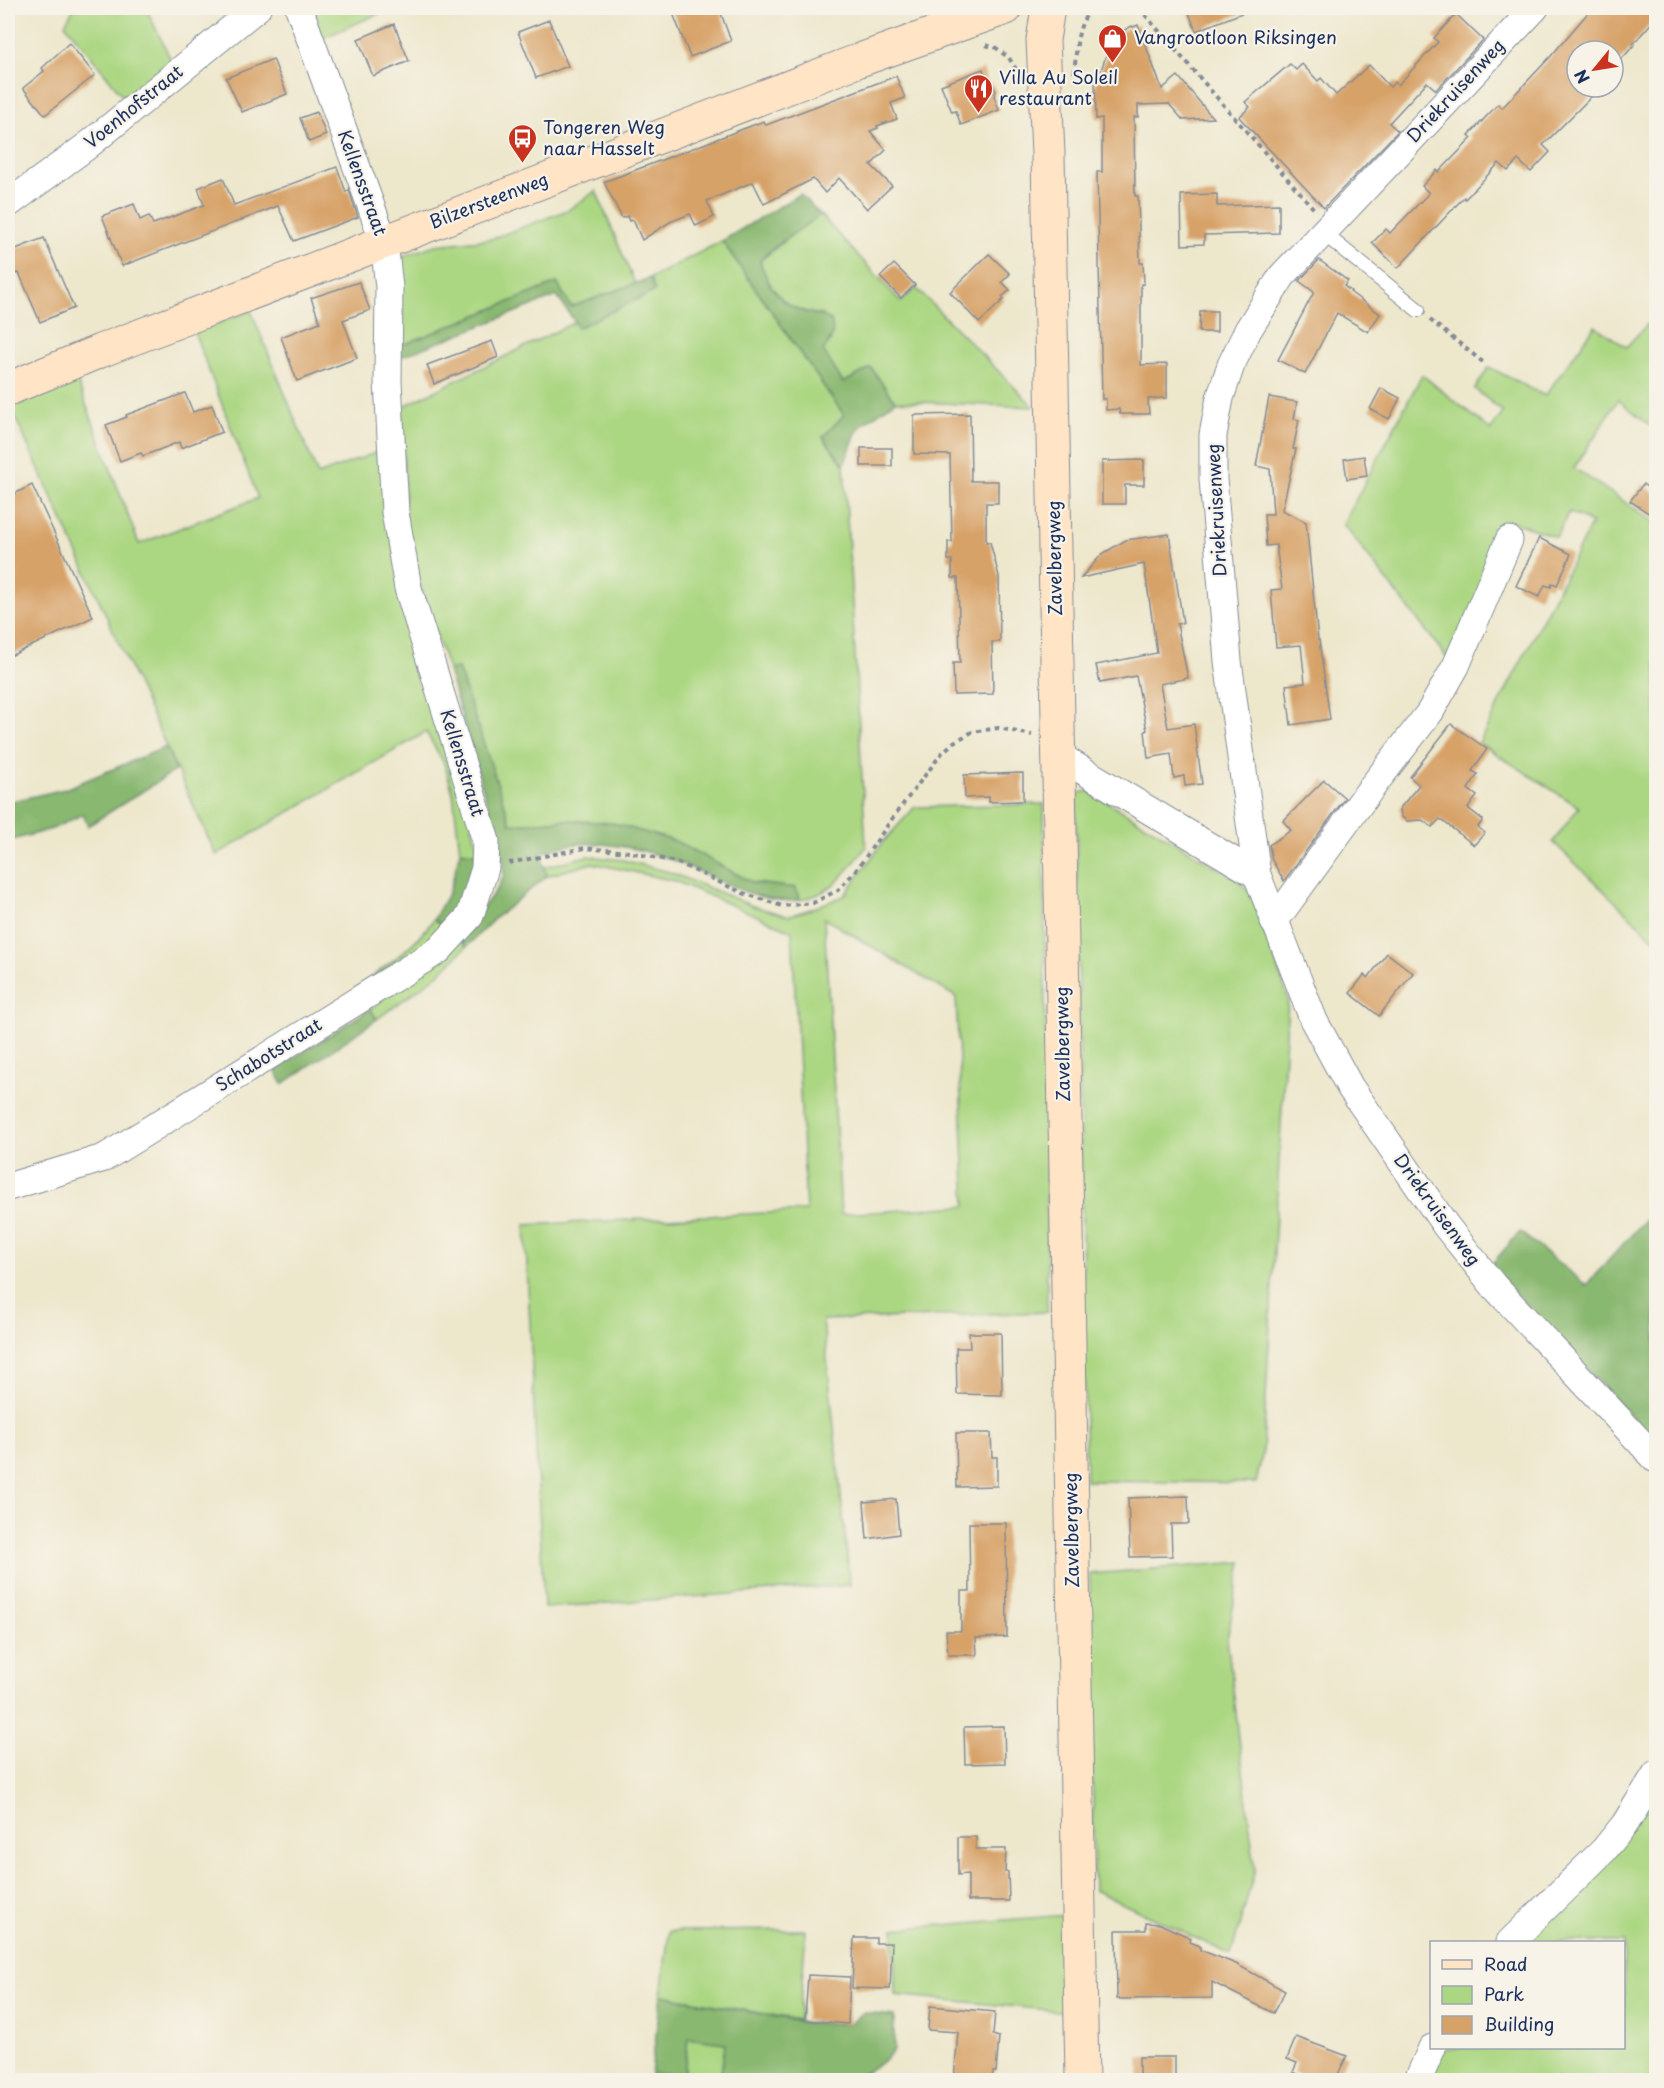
<svg xmlns="http://www.w3.org/2000/svg" width="1664" height="2088" viewBox="0 0 1664 2088" font-family="'Playpen Sans',sans-serif">
  <style>
    .green { fill: #acd782; stroke: #648370; stroke-width: 1.5; fill-rule: evenodd }
    .forest { fill: #89b870; stroke: #527467; stroke-width: 1.5 }
    .building { fill: #d7a268 }
    .lines { fill: none; stroke-linecap: round; stroke-linejoin: round }
    .service-casing { stroke: #848b95; stroke-width: 16 }
    .minor-casing { stroke: #848b95; stroke-width: 29 }
    .secondary-casing { stroke: #848b95; stroke-width: 35 }
    .path { stroke: #848b95; stroke-width: 4; stroke-dasharray: 4.5 4.5; stroke-linecap: butt }
    .service { stroke: #fff; stroke-width: 14 }
    .minor { stroke: #fff; stroke-width: 27 }
    .secondary { stroke: #ffe4c6; stroke-width: 33 }
    .labels { text-anchor: middle; stroke-width: 4.5; stroke-linejoin: round; paint-order: stroke }
    .poi-label { font-size: 18px; fill: #1b2f5e; stroke: #f7f3e8; text-anchor: start }
    .street-label { font-size: 18px; fill: #1b2f5e; stroke: #f7f3e8 }
  </style>
  <rect width="100%" height="100%" fill="#f7f3e8"/>
  <filter id="ink" filterUnits="userSpaceOnUse"><feTurbulence type="fractalNoise" baseFrequency=".0167" numOctaves="2"/><feDisplacementMap in="SourceGraphic" scale="12" xChannelSelector="R" yChannelSelector="G"/><feConvolveMatrix kernelMatrix="1 2 1 2 8 2 1 2 1" color-interpolation-filters="sRGB"/></filter>
  <filter id="wash" filterUnits="userSpaceOnUse"><feTurbulence type="fractalNoise" baseFrequency=".008" numOctaves="4" result="noise"/><feDisplacementMap in="SourceGraphic" scale="24" xChannelSelector="R" yChannelSelector="G"/><feGaussianBlur stdDeviation="1.35" result="paint"/><feColorMatrix in="noise" values="0 0 0 0 0 0 0 0 0 0 0 0 0 0 0 0 0 1.4 0 .05"/><feComposite in="paint" operator="in"/></filter>
  <g filter="url(#wash)">
    <rect width="100%" height="100%" fill="#ede7cc"/>
    <g class="green">
      <polygon points="74,8 146,8 173,64 126,100 65,24"/>
      <polygon points="311,8 392,8 318,40"/>
      <polygon points="596,191 635,284 571,307 557,283 395,348 393,260 435,245 491,239 568,210"/>
      <path d="M816,210l85,92 15,-14 118,119 -139,-6 -24,-33 -28,15 -21,-33 9,-9 -8,-26c-36,-4 -52,-19 -63,-54l29,-24z"/>
      <path d="M722,241l122,174 -21,22 21,28 22,382c-20,26 -33,47 -67,53l-3,-12 -43,-5 -78,-42 -109,-21 -55,4 -53,-156 -10,2 -34,-103 -8,-32 -4,-128 173,-85 2,5 78,-36 -5,-13z"/>
      <polygon points="251,311 318,475 380,451 479,854 460,851 453,793 444,763 426,732 216,855 9,404 76,378 139,544 258,498 194,332"/>
      <polygon points="1656,315 1656,430 1618,400 1574,468 1656,523 1656,941 1553,842 1579,807 1479,743 1592,523 1569,512 1556,537 1513,522 1448,659 1343,524 1422,375 1491,430 1503,412 1475,389 1489,367 1545,396 1595,326 1626,347"/>
      <polygon points="1089,791 1235,878 1251,893 1288,998 1263,1451 1256,1483 1086,1481 1076,803 1079,793"/>
      <path d="M1044,804l3,508 -224,8 27,265 -306,23 -19,-383 281,-14 -14,-280 -117,-50 -83,-18 -45,13 -3,-9 43,-11 36,4 46,12 84,34 35,10 23,-7 33,-13 40,-55 31,-34zM824,918l132,79 10,209 -125,8z"/>
      <path d="M434,919l16,13 -95,57c29,-21 58,-41 79,-70z"/>
      <polygon points="460,938 466,947 438,975 377,1019 370,1009"/>
      <polygon points="1242,1562 1227,1639 1255,1870 1231,1955 1094,1890 1090,1574"/>
      <polygon points="1656,1793 1656,2080 1429,2080 1443,2048 1624,2048 1624,1942 1521,1942"/>
      <polygon points="1066,1915 1068,2012 895,1995 894,1929"/>
      <polygon points="806,1930 799,2020 661,1995 669,1931"/>
      <polygon points="687,2038 726,2043 720,2080 650,2080 651,2073 684,2076"/>
    </g>
    <g class="forest">
      <path d="M800,194l20,21 -48,34 -12,12c7,23 21,44 45,51 10,3 17,3 26,8 4,15 1,19 -8,30l20,33 28,-15 24,33 -32,23 -7,9 -12,32 -21,-28 21,-22 -122,-174z"/>
      <polygon points="650,278 655,291 577,328 575,322 557,296 395,359 395,348 557,283 571,307"/>
      <path d="M458,668l53,156 55,-4 47,3 62,18 78,42 43,5 3,12c-42,6 -90,-27 -129,-41 -29,-10 -64,-17 -95,-15 -11,1 -24,6 -35,9l7,23 -53,43 -28,28 -6,-9 37,-49 7,-14 -2,-21 -54,-184z"/>
      <polygon points="166,747 176,770 88,826 83,814 52,829 8,841 8,802 65,789"/>
      <polygon points="460,851 479,854 450,932 434,919 450,890"/>
      <polygon points="370,1009 377,1019 283,1084 275,1070"/>
      <polygon points="1656,1208 1656,1443 1490,1266 1520,1232 1586,1285"/>
      <polygon points="661,1995 808,2023 849,2024 863,2013 894,2016 894,2050 882,2062 852,2080 720,2080 725,2043 688,2038 684,2076 651,2073"/>
    </g>
    <g id="blocks">
      <g class="building">
        <polygon points="671,8 719,8 731,41 690,57"/>
        <polygon points="1187,8 1252,8 1252,9 1196,31"/>
        <polygon points="1592,8 1656,8 1656,18 1633,44 1634,45 1613,69 1613,51 1577,51 1577,87 1585,87 1593,95 1543,145 1550,152 1531,172 1518,160 1508,171 1499,163 1472,192 1465,199 1464,197 1398,268 1372,243 1386,229 1390,233 1429,193 1422,186 1437,170 1439,172 1472,138 1469,135 1498,104 1502,108 1551,56"/>
        <polygon points="1456,14 1483,40 1436,90 1427,82 1389,123 1398,131 1324,208 1239,117 1250,107 1245,102 1290,64 1296,70 1302,64 1318,81 1321,78 1336,95 1369,65 1390,87 1395,82 1398,85 1438,42 1434,38"/>
        <polygon points="549,20 568,66 536,78 518,32"/>
        <polygon points="394,24 409,61 373,76 358,39"/>
        <polygon points="1138,25 1162,89 1178,76 1213,118 1183,120 1169,104 1138,105 1138,117 1134,117 1135,196 1138,196 1140,263 1143,263 1144,284 1141,284 1141,365 1167,364 1167,398 1148,399 1149,414 1120,414 1119,409 1106,410 1106,399 1102,399 1097,172 1102,172 1102,118 1096,119 1095,73 1100,73 1113,36 1132,26 1133,27"/>
        <polygon points="69,43 95,75 45,115 23,88 44,71 42,68"/>
        <polygon points="273,59 287,94 242,112 226,78"/>
        <polygon points="983,69 988,83 993,85 996,91 994,96 999,110 961,125 956,111 952,112 941,85"/>
        <polygon points="896,76 905,98 891,103 897,119 877,126 878,128 870,131 886,150 871,165 892,186 867,209 839,178 825,193 813,179 764,204 753,182 707,201 714,217 696,226 690,214 670,222 642,240 633,220 629,221 627,216 622,218 604,182 764,121 766,125"/>
        <polygon points="317,112 326,135 309,142 300,118"/>
        <polygon points="337,167 346,192 349,190 358,217 294,241 278,206 122,266 102,216 134,204 140,220 149,216 153,224 204,205 198,188 223,178 234,205"/>
        <polygon points="1217,194 1217,206 1279,204 1279,233 1204,235 1204,244 1182,245 1181,195"/>
        <polygon points="44,238 74,308 40,322 19,273 16,274 8,252"/>
        <polygon points="989,254 1010,274 1002,282 1010,290 1002,297 1004,299 979,323 950,292"/>
        <polygon points="1319,260 1348,281 1344,286 1351,291 1350,292 1380,314 1368,332 1337,313 1305,374 1278,360 1314,292 1299,281"/>
        <polygon points="894,264 915,285 901,298 880,277"/>
        <polygon points="359,282 370,310 343,320 357,358 297,381 281,337 320,322 311,298"/>
        <polygon points="1200,311 1217,311 1217,332 1199,332"/>
        <polygon points="492,341 498,357 434,384 427,365"/>
        <polygon points="1381,388 1400,398 1389,419 1370,409"/>
        <polygon points="185,393 193,412 212,405 222,432 181,448 179,442 143,456 141,453 120,461 106,425 127,417 126,415"/>
        <polygon points="1269,397 1297,402 1294,419 1299,420 1293,449 1296,449 1282,510 1306,522 1318,640 1319,640 1330,719 1291,725 1286,685 1305,683 1301,645 1276,647 1271,590 1282,589 1276,545 1266,546 1264,514 1273,514 1270,469 1256,466"/>
        <polygon points="970,414 971,481 998,481 998,503 986,503 986,542 990,542 999,576 1000,642 992,642 993,694 954,695 953,663 960,663 958,578 952,578 952,560 948,560 948,542 952,542 950,455 914,454 914,415"/>
        <rect x="861" y="448" width="31" height="18"/>
        <polygon points="1364,456 1367,476 1347,479 1344,459"/>
        <polygon points="1144,460 1144,485 1125,485 1125,504 1102,504 1102,461"/>
        <polygon points="1643,484 1656,494 1656,518 1630,501"/>
        <polygon points="32,485 93,617 8,657 8,497"/>
        <polygon points="1169,534 1183,623 1177,624 1188,678 1160,684 1168,728 1194,724 1202,784 1185,786 1184,776 1174,778 1171,754 1148,758 1145,731 1147,730 1136,676 1100,683 1096,665 1157,653 1144,564 1081,578 1102,554 1126,540"/>
        <polygon points="1539,538 1571,554 1557,585 1552,583 1551,587 1545,585 1539,597 1516,586"/>
        <polygon points="1451,724 1487,749 1472,771 1478,774 1468,789 1477,796 1468,808 1483,820 1478,827 1485,833 1474,845 1440,819 1432,827 1422,820 1407,821 1401,816 1400,808 1419,785 1410,777"/>
        <polygon points="1023,773 1023,801 989,802 989,797 965,798 964,775"/>
        <polygon points="1324,780 1345,798 1284,881 1272,860 1269,845 1291,830 1283,821"/>
        <polygon points="1387,953 1413,973 1379,1016 1350,993 1364,975 1368,978"/>
        <polygon points="969,1333 1001,1333 1002,1395 957,1394 956,1348 970,1348"/>
        <polygon points="956,1433 991,1433 992,1457 997,1457 997,1486 957,1487"/>
        <polygon points="1188,1496 1189,1524 1171,1524 1172,1556 1130,1557 1128,1498"/>
        <polygon points="896,1499 899,1534 867,1539 864,1502"/>
        <polygon points="969,1523 1006,1523 1007,1637 976,1638 977,1655 948,1655 946,1631 961,1631 961,1591 970,1591"/>
        <polygon points="1004,1726 1005,1763 965,1764 964,1727"/>
        <polygon points="958,1837 976,1837 976,1849 1006,1849 1005,1872 1008,1872 1009,1901 968,1901 968,1874 958,1875"/>
        <polygon points="1146,1923 1160,1924 1191,1938 1190,1942 1200,1946 1200,1950 1236,1964 1285,1991 1273,2013 1212,1982 1212,1998 1117,1999 1116,1930 1146,1930"/>
        <polygon points="854,1938 876,1938 876,1943 892,1943 890,1989 852,1988"/>
        <polygon points="808,1975 850,1977 848,2024 805,2020"/>
        <polygon points="930,2006 995,2012 993,2035 999,2037 996,2072 993,2072 992,2080 954,2080 958,2032 928,2030"/>
        <polygon points="1296,2037 1347,2056 1335,2080 1310,2080 1293,2072 1297,2063 1287,2059"/>
        <rect x="1139" y="2057" width="36" height="23"/>
      </g>
    </g>
  </g>
  <g filter="url(#ink)">
    <use href="#blocks" fill-opacity="0" stroke="#848b95" stroke-width="1.5"/>
    <g class="lines">
      <defs>
        <polyline id="service" points="1322,232 1418,310"/>
        <g id="minor">
          <polyline points="1535,8 1282,276 1248,330 1231,365 1220,398 1213,435 1213,479 1228,661 1257,875 1314,1021 1350,1087 1446,1226 1494,1286 1656,1459"/>
          <polyline points="8,204 87,146 257,8"/>
          <polyline points="1058,754 1072,764 1257,875"/>
          <polyline points="1274,922 1372,787 1430,712 1456,666 1509,540"/>
          <polyline points="8,1187 104,1158 439,950 470,916 485,868 486,841 408,588 395,512 388,381 389,287 384,242 299,8"/>
          <polyline points="1510,1942 1604,1850 1625,1824 1656,1774"/>
          <polyline points="1418,2080 1432,2048"/>
        </g>
        <g id="secondary">
          <polyline points="1048,8 1043,40 1048,154 1082,2080"/>
          <polyline points="8,389 100,351 857,61 1006,8"/>
        </g>
      </defs>
      <use href="#service" class="service-casing"/>
      <use href="#minor" class="minor-casing"/>
      <use href="#secondary" class="secondary-casing"/>
      <g class="path">
        <polyline points="1139,8 1314,209"/>
        <polyline points="986,45 995,48"/>
        <polyline points="995,47 1009,58 1016,69"/>
        <path d="M1074,73c3,-21 1,-52 20,-65"/>
        <polyline points="1430,320 1484,363"/>
        <polyline points="509,863 585,848 629,852 676,862 743,893 782,906 813,903 838,890 858,868 894,816 942,753 954,742 972,732 998,728 1032,735"/>
      </g>
      <use href="#service" class="service"/>
      <use href="#minor" class="minor"/>
      <use href="#secondary" class="secondary"/>
    </g>
  </g>
  <defs>
    <symbol id="shop-pin" viewBox="-11 -11 22 30"><path d="M0 17L-7.5 6A9.5 9.5 0 1 1 7.5 6Z" fill="#c8321e" stroke="#f7f3e8"/><path d="M-5-2.5h2.3a2.7 3.5 0 0 1 5.4 0H5L5.5 6h-11ZM-1.5-2.5h3a1.5 2.3 0 0 0-3 0Z" fill="#fff"/></symbol>
    <symbol id="restaurant-pin" viewBox="-11 -11 22 30"><path d="M0 17L-7.5 6A9.5 9.5 0 1 1 7.5 6Z" fill="#c8321e" stroke="#f7f3e8"/><path d="M-5-6h1v4h1v-4h1v4h1v-4h1v5L-1.5 .5V6h-2V.5L-5-1ZM5-6V6H3V1.5H1.5Q1.5-4 5-6Z" fill="#fff"/></symbol>
    <symbol id="bus-pin" viewBox="-11 -11 22 30"><path d="M0 17L-7.5 6A9.5 9.5 0 1 1 7.5 6Z" fill="#c8321e" stroke="#f7f3e8"/><path d="M-5-6H5V4H4V6H2V4H-2V6H-4V4H-5ZM-3.5-4V0h7V-4ZM-3.5 1.2v1.5H-2V1.2ZM2 1.2v1.5H3.5V1.2Z" fill="#fff"/></symbol>
  </defs>
  <g fill-rule="evenodd">
    <use href="#shop-pin" x="1096" y="22" width="33" height="45"/>
    <use href="#restaurant-pin" x="962" y="72" width="33" height="45"/>
    <use href="#bus-pin" x="506" y="122" width="33" height="45"/>
  </g>
  <g class="labels">
    <g class="poi-label">
      <text x="1134" y="44">Vangrootloon Riksingen</text>
      <text x="999" y="84">Villa Au Soleil<tspan x="999" dy="21">restaurant</tspan></text>
      <text x="543" y="134">Tongeren Weg<tspan x="543" dy="21">naar Hasselt</tspan></text>
    </g>
    <g class="street-label">
      <text transform="translate(1456 91) rotate(-47)" y="6">Driekruisenweg</text>
      <text transform="translate(134 107) rotate(-39)" y="6">Voenhofstraat</text>
      <text transform="translate(362 183) rotate(70)" y="6">Kellensstraat</text>
      <text transform="translate(489 201) rotate(-21)" y="6">Bilzersteenweg</text>
      <text transform="translate(1217 510) rotate(-93)" y="6">Driekruisenweg</text>
      <text transform="translate(1055 558) rotate(-91)" y="6">Zavelbergweg</text>
      <text transform="translate(462 763) rotate(73)" y="6">Kellensstraat</text>
      <text transform="translate(1063 1044) rotate(-91)" y="6">Zavelbergweg</text>
      <text transform="translate(269 1055) rotate(-32)" y="6">Schabotstraat</text>
      <text transform="translate(1437 1210) rotate(54)" y="6">Driekruisenweg</text>
      <text transform="translate(1072 1530) rotate(-91)" y="6">Zavelbergweg</text>
    </g>
  </g>
  <rect width="1664" height="2088" fill="none" stroke="#f7f3e8" stroke-width="30"/>
  <rect x="1430" y="1941" width="195" height="108" fill="#f7f3e8" stroke="#9fa5b1" stroke-width="1.5"/>
  <rect x="1442" y="1960" width="30" height="9" fill="#ffe4c6" stroke="#9fa5b1" stroke-width="1.5"/>
  <text x="1484" y="1971" font-size="18" fill="#1b2f5e">Road</text>
  <rect x="1442" y="1986" width="30" height="18" fill="#acd782" stroke="#9fa5b1" stroke-width="1.5"/>
  <text x="1484" y="2001" font-size="18" fill="#1b2f5e">Park</text>
  <rect x="1442" y="2016" width="30" height="18" fill="#d7a268" stroke="#9fa5b1" stroke-width="1.5"/>
  <text x="1484" y="2031" font-size="18" fill="#1b2f5e">Building</text>
  <g transform="translate(1595 69) rotate(240)"><circle r="28" fill="#f7f3e8" stroke="#9fa5b1" stroke-width="1.5"/>
  <path d="M0-4.5L10 22L0 15L-10 22Z" fill="#c8321e"/>
  <text y="-9" font-size="16" font-weight="bold" text-anchor="middle" fill="#1b2f5e">N</text>
  </g>
</svg>
